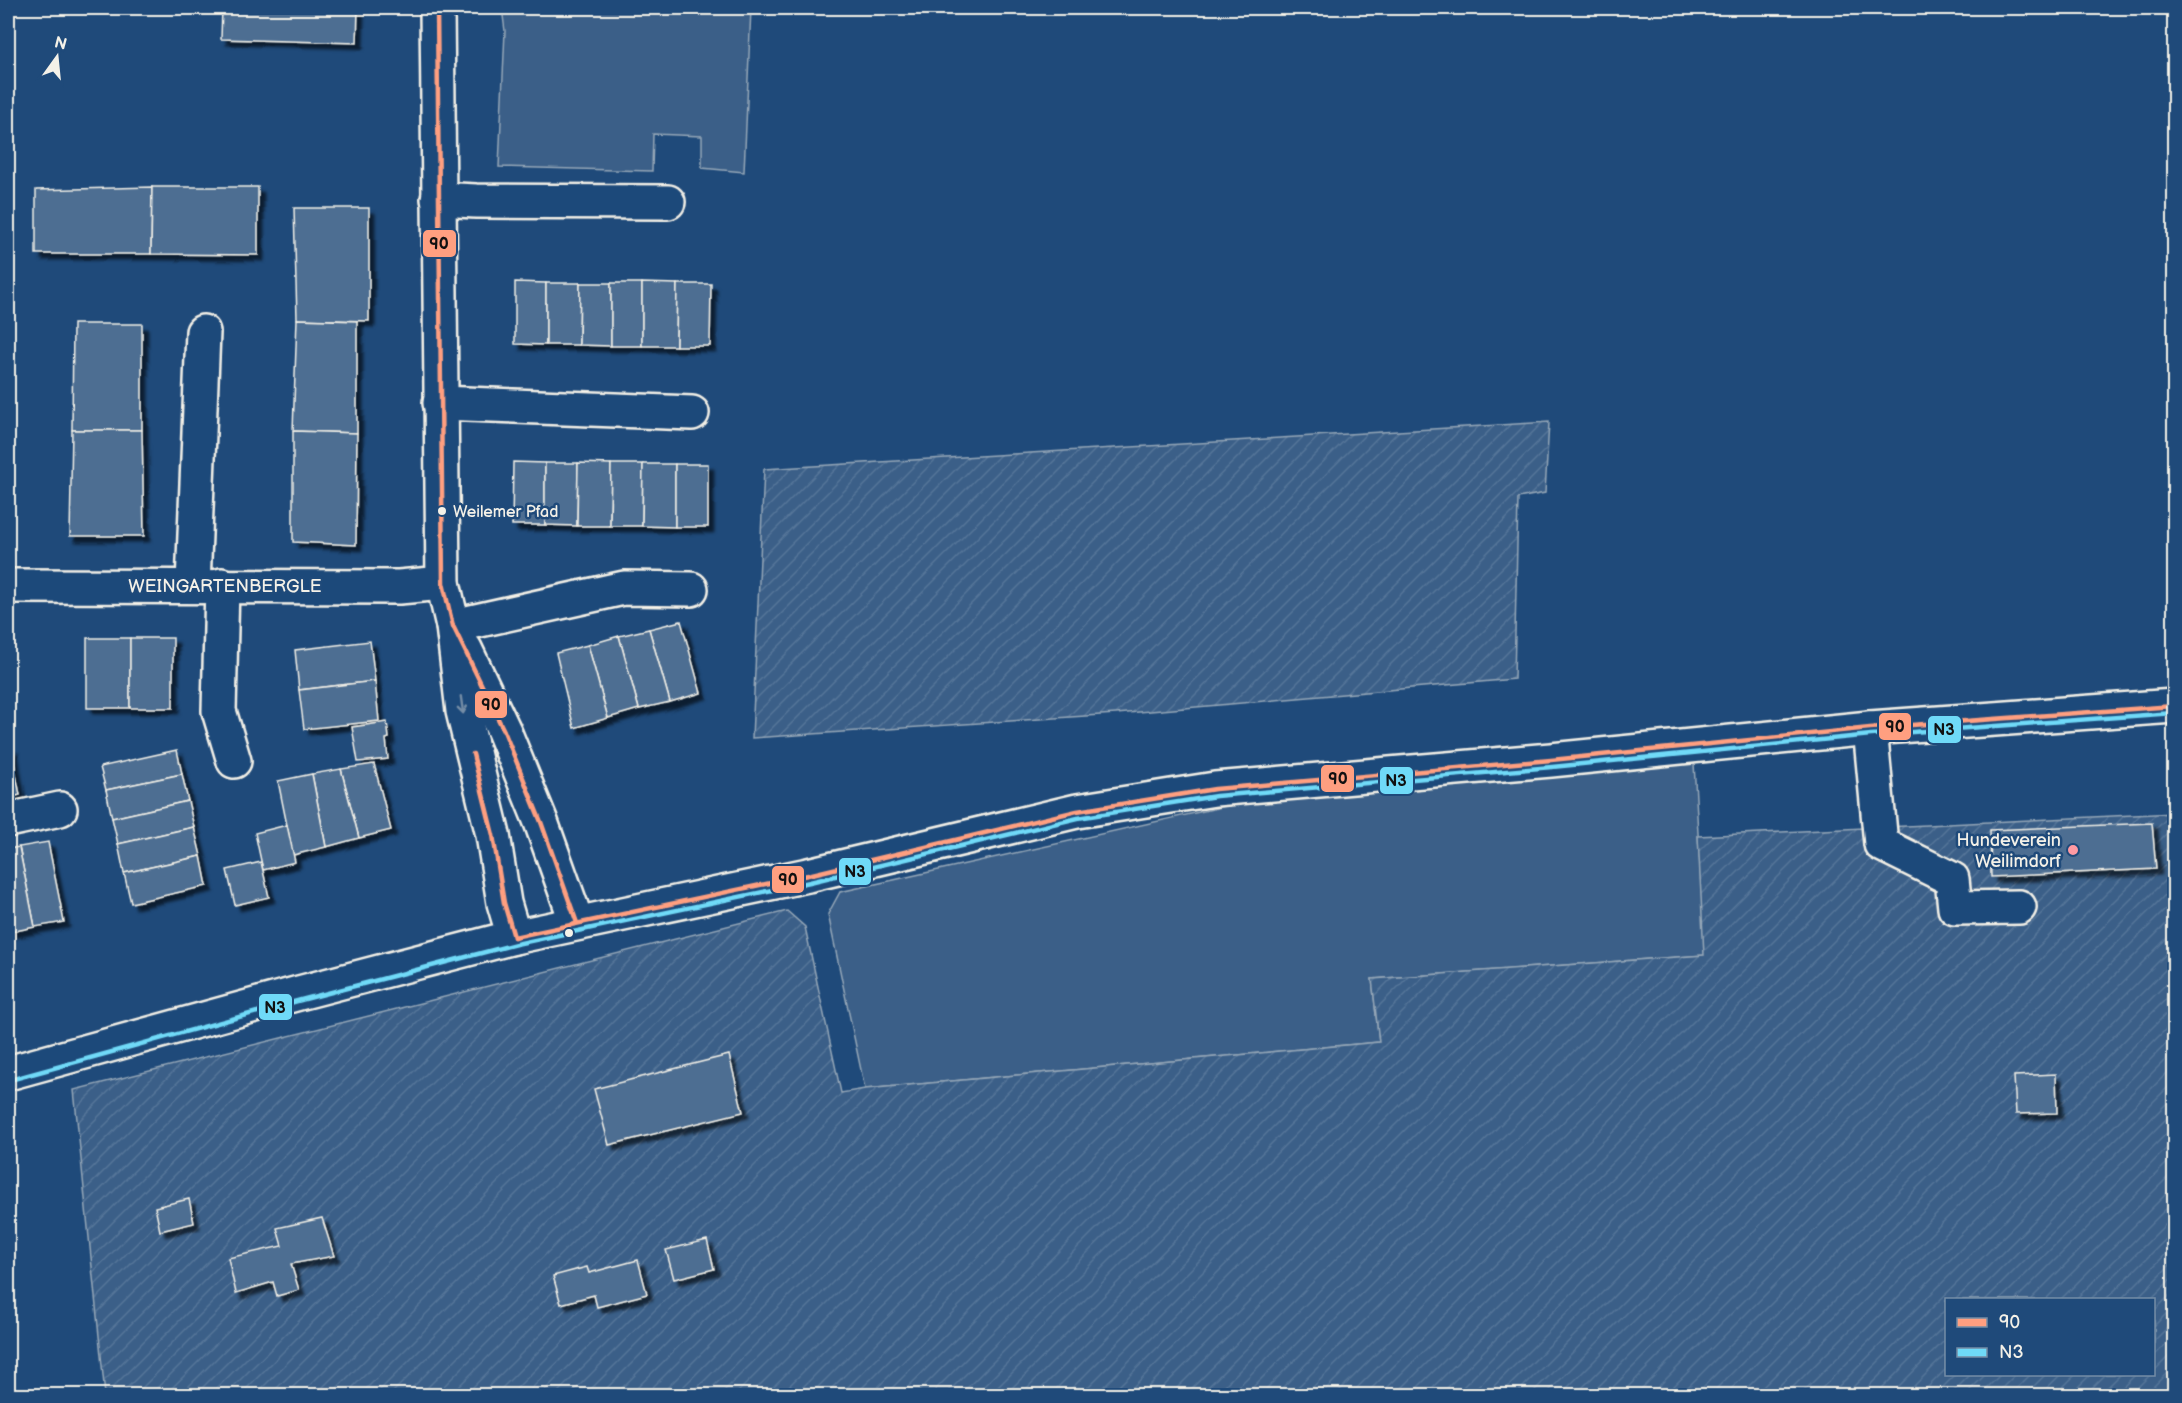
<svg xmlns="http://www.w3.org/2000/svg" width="2182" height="1403" viewBox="0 0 2182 1403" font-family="'Balsamiq Sans',sans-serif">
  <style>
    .green { fill: #3a5f88; stroke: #97a8b8; stroke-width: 1.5 }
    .garden { fill: url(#garden-furrows); stroke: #97a8b8; stroke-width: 1.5; fill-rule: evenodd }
    .building { fill: #4d6e92; stroke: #f4f1e8; stroke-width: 1.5; filter: url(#shadow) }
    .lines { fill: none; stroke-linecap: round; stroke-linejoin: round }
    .minor-casing { stroke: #f4f1e8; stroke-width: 38 }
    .major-casing { stroke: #f4f1e8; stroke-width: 38 }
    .minor { stroke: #1f4a7a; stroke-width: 33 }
    .major { stroke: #1f4a7a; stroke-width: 33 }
    .bus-1-casing { stroke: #1f4a7a; stroke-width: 9 }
    .bus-2-casing { stroke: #1f4a7a; stroke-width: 9 }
    .bus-1 { stroke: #ff9f80; stroke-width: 4.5 }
    .bus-2 { stroke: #6fdaf8; stroke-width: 4.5 }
    .oneway { stroke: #748da6 }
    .bus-dot { fill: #f4f1e8; stroke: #1f4a7a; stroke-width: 2 }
    .poi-dot { fill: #ff9aa2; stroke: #1f4a7a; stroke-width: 2 }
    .labels { text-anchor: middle; stroke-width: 5; stroke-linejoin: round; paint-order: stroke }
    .bus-label { font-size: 16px; fill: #f4f1e8; stroke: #1f4a7a; text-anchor: start }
    .street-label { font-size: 18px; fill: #f4f1e8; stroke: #1f4a7a }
    .poi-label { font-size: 18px; fill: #f4f1e8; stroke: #1f4a7a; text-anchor: end }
    .line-badge { stroke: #1f4a7a; stroke-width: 2 }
    .pale-badge-label { font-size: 16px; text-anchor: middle; font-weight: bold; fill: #111 }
  </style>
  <defs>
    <pattern id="garden-furrows" width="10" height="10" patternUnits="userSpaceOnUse" patternTransform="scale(1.5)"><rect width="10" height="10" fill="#3a5f88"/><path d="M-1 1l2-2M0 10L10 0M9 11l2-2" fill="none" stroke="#577699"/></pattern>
    <filter id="shadow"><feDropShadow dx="5.5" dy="5.5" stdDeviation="1.5" flood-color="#0009"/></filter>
  </defs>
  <rect width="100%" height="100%" fill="#1f4a7a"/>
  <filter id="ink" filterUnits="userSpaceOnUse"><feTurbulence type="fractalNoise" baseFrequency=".0167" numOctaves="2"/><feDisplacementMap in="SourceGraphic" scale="12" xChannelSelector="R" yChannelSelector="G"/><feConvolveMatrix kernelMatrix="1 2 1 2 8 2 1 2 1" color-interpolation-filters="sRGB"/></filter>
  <g filter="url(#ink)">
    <g class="green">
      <polygon points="502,8 751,8 744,172 702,168 702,136 653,134 652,171 499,167 505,31"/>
      <polygon points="1693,746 1705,955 1372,979 1379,1042 865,1089 828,914 840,892 1348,779"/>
    </g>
    <g class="garden">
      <polygon points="1549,422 1545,493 1518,498 1514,679 1116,714 752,738 764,469"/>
      <path d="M2174,813v582h-2069l-31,-305 713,-179 18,16 36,166 24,-4 514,-47 -7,-63 332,-24 -6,-119zM1946,1300h208v74h-208z"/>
    </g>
    <g class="building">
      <polygon points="222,8 358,8 357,43 221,39"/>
      <polygon points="152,187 151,254 36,254 36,190"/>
      <polygon points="152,187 258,187 258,255 151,254"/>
      <polygon points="294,208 369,208 369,321 297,319"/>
      <polygon points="515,282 546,283 546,345 515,344"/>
      <polygon points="546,283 580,283 579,345 546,345"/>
      <polygon points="580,283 611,283 611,346 579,345"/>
      <rect x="611" y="283" width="31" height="63"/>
      <polygon points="642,283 677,284 676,346 642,346"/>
      <polygon points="677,284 711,284 710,346 676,346"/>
      <polygon points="297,319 357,321 357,433 293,431"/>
      <polygon points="73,324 142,324 142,430 72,430"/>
      <polygon points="72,430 142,430 144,536 70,536"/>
      <polygon points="293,431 357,433 356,545 293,542"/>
      <polygon points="513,462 545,463 545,525 512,525"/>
      <polygon points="545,463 578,463 577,526 545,525"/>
      <polygon points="578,463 611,464 610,526 577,526"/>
      <polygon points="611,464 643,464 642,526 610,526"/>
      <polygon points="643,464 675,464 675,527 642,526"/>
      <rect x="675" y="464" width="33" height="63"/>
      <polygon points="681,621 701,693 670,702 649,629"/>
      <polygon points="649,629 670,702 639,709 619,636"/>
      <polygon points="619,636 639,709 608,718 588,645"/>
      <rect x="87" y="638" width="43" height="70"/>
      <rect x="130" y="638" width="43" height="70"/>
      <polygon points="370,641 375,681 299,690 295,650"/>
      <polygon points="588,645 608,718 574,728 556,653"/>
      <polygon points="375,681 379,721 304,729 299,690"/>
      <polygon points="387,722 389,738 386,739 388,759 358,762 352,727"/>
      <polygon points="8,748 12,748 15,770 8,771"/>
      <polygon points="177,750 182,774 106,790 100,767"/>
      <polygon points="374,764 391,830 359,838 341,769"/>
      <polygon points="341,769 359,838 326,847 312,774"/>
      <polygon points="15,770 20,795 8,798 8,771"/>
      <polygon points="182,774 188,801 112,818 106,790"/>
      <polygon points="312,774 326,847 293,855 278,781"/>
      <polygon points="188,801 194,827 118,844 112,818"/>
      <polygon points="2152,823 2156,869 1991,877 1990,830"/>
      <polygon points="287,825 295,862 263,870 255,833"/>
      <polygon points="194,827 201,856 124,873 118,844"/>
      <polygon points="48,842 64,922 35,927 19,847"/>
      <polygon points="19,847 35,927 10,932 8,921 8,849"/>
      <polygon points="201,856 207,886 131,903 124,873"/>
      <polygon points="261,862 269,897 235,905 227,870"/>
      <polygon points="729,1055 743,1112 609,1145 594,1089"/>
      <polygon points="2056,1074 2057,1113 2016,1114 2014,1076"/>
      <polygon points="189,1199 194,1223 160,1231 155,1207"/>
      <polygon points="322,1218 334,1256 291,1264 299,1290 277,1296 273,1282 236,1293 228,1258 282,1246 277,1228"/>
      <polygon points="707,1240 714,1269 674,1279 666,1250"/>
      <polygon points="638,1260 647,1294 597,1307 594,1295 561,1304 553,1276 587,1267 589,1273"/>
    </g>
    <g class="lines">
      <defs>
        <g id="minor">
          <polyline points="437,8 443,583 453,626 463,711 493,835 504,903 514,937"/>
          <polyline points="438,199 476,201 668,202"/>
          <polyline points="440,403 692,413"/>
          <polyline points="193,585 203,332"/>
          <polyline points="222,585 219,711 234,761"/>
          <polyline points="8,586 399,587 443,583"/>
          <polyline points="453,626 624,588 691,589"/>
          <polyline points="465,649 504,731 541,822 577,923"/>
          <polyline points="1870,728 1881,844 1952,879 1955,908 2019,907"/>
          <polyline points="8,820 60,809"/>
        </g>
        <polyline id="major" points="8,1073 299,993 514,937 808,875 1077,811 1215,789 1551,760 1870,728 2174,706"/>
      </defs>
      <use href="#minor" class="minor-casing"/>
      <use href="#major" class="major-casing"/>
      <use href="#minor" class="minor"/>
      <use href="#major" class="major"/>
      <defs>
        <g id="bus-1">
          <polyline points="437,8 443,583 453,626 504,731 541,822 577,923"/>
          <polyline points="473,754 493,835 504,903 514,937"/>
          <polyline points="514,937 808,875 1077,811 1215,789 1551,760 1870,728 2174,706"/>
        </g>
        <polyline id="bus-2" points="10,1080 301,1000 516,944 810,882 1078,818 1216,796 1552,767 1871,735 2174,713"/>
      </defs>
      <use href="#bus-1" class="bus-1-casing"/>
      <use href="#bus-2" class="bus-2-casing"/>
      <use href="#bus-1" class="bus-1"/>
      <use href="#bus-2" class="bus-2"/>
    </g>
    <defs><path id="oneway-shaft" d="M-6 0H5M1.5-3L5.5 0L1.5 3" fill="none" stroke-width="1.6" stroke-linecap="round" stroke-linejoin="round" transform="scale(1.5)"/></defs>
    <use class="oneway" href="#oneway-shaft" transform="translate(462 705) rotate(82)"/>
  </g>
  <g class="bus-dot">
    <circle cx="442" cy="511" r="5"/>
    <circle cx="569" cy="933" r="5"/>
  </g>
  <circle class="poi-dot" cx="2073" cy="850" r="6"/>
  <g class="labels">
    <g class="bus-label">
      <text x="453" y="517">Weilemer Pfad</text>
    </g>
    <g class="street-label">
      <text x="225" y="592">WEINGARTENBERGLE</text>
    </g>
    <g class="poi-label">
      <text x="2061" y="846">Hundeverein<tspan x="2061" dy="21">Weilimdorf</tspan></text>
    </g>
  </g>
  <g class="line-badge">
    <rect x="422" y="229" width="35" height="29" rx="6" fill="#ff9f80"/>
    <rect x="474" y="690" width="34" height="29" rx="6" fill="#ff9f80"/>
    <rect x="1878" y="712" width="34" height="29" rx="6" fill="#ff9f80"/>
    <rect x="1927" y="715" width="35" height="29" rx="6" fill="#6fdaf8"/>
    <rect x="1320" y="764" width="35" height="29" rx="6" fill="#ff9f80"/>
    <rect x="1379" y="766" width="35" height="29" rx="6" fill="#6fdaf8"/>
    <rect x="838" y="857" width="34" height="29" rx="6" fill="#6fdaf8"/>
    <rect x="771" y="865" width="34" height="29" rx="6" fill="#ff9f80"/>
    <rect x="258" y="993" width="35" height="28" rx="6" fill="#6fdaf8"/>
  </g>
  <g class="pale-badge-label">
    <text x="439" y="249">90</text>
    <text x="491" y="710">90</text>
    <text x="1895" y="732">90</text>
    <text x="1944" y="735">N3</text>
    <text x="1338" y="784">90</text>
    <text x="1396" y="786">N3</text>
    <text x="855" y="877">N3</text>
    <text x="788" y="885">90</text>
    <text x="275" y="1013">N3</text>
  </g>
  <rect width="2182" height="1403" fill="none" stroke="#1f4a7a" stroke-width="30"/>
  <rect x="15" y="15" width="2152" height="1373" fill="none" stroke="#f4f1e8" stroke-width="2" filter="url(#ink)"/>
  <rect x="1945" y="1298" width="210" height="78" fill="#1f4a7a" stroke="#748da6" stroke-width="1.5"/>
  <rect x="1957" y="1318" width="30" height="9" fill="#ff9f80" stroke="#748da6" stroke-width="1.5"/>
  <text x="1999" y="1328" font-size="18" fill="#f4f1e8">90</text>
  <rect x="1957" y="1348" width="30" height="9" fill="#6fdaf8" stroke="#748da6" stroke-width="1.5"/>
  <text x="1999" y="1358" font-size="18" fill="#f4f1e8">N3</text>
  <g transform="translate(57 57) rotate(15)" stroke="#1f4a7a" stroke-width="4.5" paint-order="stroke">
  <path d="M0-4.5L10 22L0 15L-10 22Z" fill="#f4f1e8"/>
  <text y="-9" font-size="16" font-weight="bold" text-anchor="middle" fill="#f4f1e8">N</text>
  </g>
</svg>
